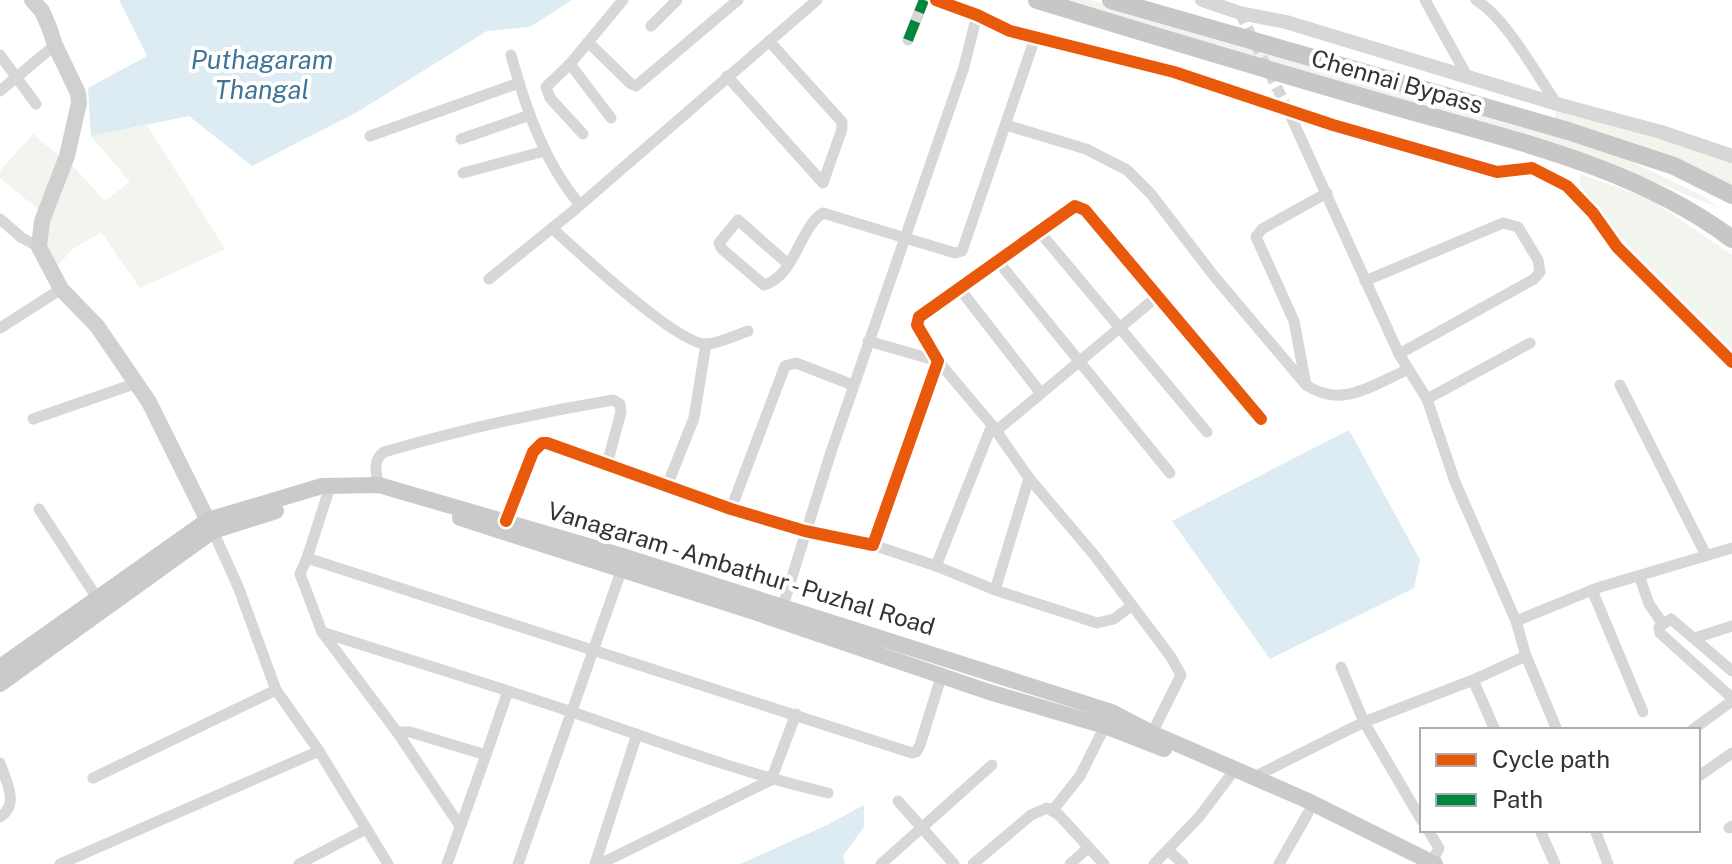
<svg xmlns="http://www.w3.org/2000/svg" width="1732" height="864" viewBox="0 0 1732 864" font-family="'Public Sans',sans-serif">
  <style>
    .green { fill: #f1f5ed }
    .water { fill: #ddebf3 }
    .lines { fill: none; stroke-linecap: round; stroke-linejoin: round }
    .minor-tunnel { stroke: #d6d6d6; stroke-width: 11; stroke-dasharray: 11 5.5; stroke-linecap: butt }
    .minor { stroke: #d7d7d7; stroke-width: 11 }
    .tertiary { stroke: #d7d7d7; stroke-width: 14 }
    .secondary { stroke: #d0d0d0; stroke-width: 16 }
    .primary { stroke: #cacaca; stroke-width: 16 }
    .trunk { stroke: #c7c7c7; stroke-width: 18 }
    .quiet { stroke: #00873e; stroke-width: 10; stroke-dasharray: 20 10; stroke-linecap: butt }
    .cycleway-casing { stroke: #fff; stroke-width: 17 }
    .cycleway { stroke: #e8590c; stroke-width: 12 }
    .labels { text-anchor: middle; stroke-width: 8; stroke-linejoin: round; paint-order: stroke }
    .street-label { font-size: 24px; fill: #333; stroke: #fff }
    .water-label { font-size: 26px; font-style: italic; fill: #3f7597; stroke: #fff }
  </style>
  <rect width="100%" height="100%" fill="#fff"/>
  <g class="green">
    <polygon points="1056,0 1091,0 1609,151 1703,196 1719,208 1606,162"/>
    <polygon points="1556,110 1661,136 1732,161 1732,189 1554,122"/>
    <polygon points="147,125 225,249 140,288 101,232 73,249 56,267 45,247 51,213 71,164 105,201 130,182 91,136"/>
    <polygon points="33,134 59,156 39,210 0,178 0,171"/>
    <polygon points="1580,174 1650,199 1732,255 1732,350 1634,253 1580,185"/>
  </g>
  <g class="water">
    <polygon points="119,0 572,0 530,27 487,31 359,111 252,166 189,116 91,136 88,88 147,56"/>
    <polygon points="1349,430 1420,560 1414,588 1270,659 1172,521"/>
    <polygon points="864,805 864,827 843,856 845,864 740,864 827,825"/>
  </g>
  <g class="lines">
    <polyline class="minor-tunnel" points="1240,13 1287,108"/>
    <g class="minor">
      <polyline points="1425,0 1467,76"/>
      <path d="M1476,0c30,18 60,74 81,104"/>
      <polyline points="651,26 677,0"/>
      <polyline points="908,40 924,0"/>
      <polyline points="588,42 630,83 636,86 738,0"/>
      <polyline points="0,55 36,104"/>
      <path d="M511,55c15,54 33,107 69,150"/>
      <polyline points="570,64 611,118"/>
      <polyline points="727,76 823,183 842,129 842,122 769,41"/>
      <polyline points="0,91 55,45"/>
      <polyline points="1287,108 1399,354 1427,399 1455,482 1516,621 1526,656 1557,730"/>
      <path d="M1006,125l80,24 41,21 24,24 63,82 92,109c36,24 66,0 101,-15"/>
      <polyline points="583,134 550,98 546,87 570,64 623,0"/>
      <polyline points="370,136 519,83"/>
      <polyline points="461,139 530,115"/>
      <polyline points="463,173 545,151"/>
      <polyline points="0,219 22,238 39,247"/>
      <path d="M552,228c24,22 127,118 155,116 13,-1 29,-9 41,-13"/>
      <polyline points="1038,230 1207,432"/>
      <polyline points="997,260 1170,473"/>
      <path d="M788,264l-50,-44 -19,23 3,6 42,36c32,-10 35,-57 59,-72l132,40 7,-2 73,-213"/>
      <polyline points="489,279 572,212 817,0"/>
      <polyline points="1365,281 1503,223 1518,227 1538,260 1540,272 1534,279 1399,354"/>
      <polyline points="959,288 1040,392"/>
      <polyline points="0,328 61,289"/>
      <polyline points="868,341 938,361 992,425 1029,478 1095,556 1171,657 1181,675 1152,733"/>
      <polyline points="1306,385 1294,321 1256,237 1262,229 1327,193"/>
      <polyline points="1620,385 1706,555"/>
      <polyline points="1427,399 1530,343"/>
      <polyline points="33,419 134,384"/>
      <polyline points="996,431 1159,295"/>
      <polyline points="1029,478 995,590 1097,623 1114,619 1131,606"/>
      <path d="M379,485c-3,-13 -7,-24 5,-33 76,-22 151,-39 229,-52l7,4 1,8 -14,52"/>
      <polyline points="667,486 694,418 706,344"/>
      <polyline points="39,509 97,598"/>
      <polyline points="731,509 785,366 796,363 853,385"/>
      <polyline points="506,521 533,452 542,443 547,443 731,509 805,531 873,545 938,361 917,325 919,317 1075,206 1085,210 1261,419"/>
      <polyline points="213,531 239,589 276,690 319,751 388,864"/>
      <polyline points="873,545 936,566 995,590"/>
      <polyline points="307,558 328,493 322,486"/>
      <polyline points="936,566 992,425"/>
      <polyline points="1640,578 1649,604 1663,624"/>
      <polyline points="1592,590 1643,712"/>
      <polyline points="781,612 831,452 964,67 977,15"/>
      <polyline points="1516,621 1597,588 1732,548"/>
      <polyline points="322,632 300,574 307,558 912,753 916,752 920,745 942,674"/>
      <polyline points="1695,638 1732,626"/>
      <polyline points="1341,667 1364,722 1422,821"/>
      <polyline points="1732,671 1671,619 1659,627 1660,633 1732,698"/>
      <polyline points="1473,680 1495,730"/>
      <path d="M508,691l-22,64 -76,-23h-13l-75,-100c84,27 167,52 250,80 85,29 169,61 256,81"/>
      <polyline points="1692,730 1732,701"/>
      <polyline points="397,732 460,826"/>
      <path d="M0,763c6,19 20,41 0,54"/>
      <polyline points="1699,776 1732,753"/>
      <polyline points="1254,777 1364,722 1473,680 1526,656"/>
      <polyline points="93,778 276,690"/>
      <polyline points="898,801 954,864"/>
      <polyline points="1053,810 1080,776 1105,726"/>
      <polyline points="1729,828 1732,826"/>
      <polyline points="1428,830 1439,848 1431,864"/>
      <polyline points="1540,830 1555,864"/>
      <polyline points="1595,830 1608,864"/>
      <polyline points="1168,850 1183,864"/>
      <polyline points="60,864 319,751"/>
      <polyline points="299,864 366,829"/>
      <polyline points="447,864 486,755"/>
      <polyline points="518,864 624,563"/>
      <polyline points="595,864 637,734"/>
      <polyline points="600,864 771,780 796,714"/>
      <polyline points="881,864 992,765"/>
      <polyline points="973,864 1031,815 1047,808 1059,815 1104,864"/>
      <polyline points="1070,864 1088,848"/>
      <polyline points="1154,864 1199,817 1236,768"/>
      <polyline points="1279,864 1308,813"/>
    </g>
    <g class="tertiary">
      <polyline points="936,0 977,15 1010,31 1174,72 1333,125 1497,172 1532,168 1567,186 1593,213 1617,247 1732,362"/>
      <polyline points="1202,0 1240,13 1286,22 1557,104 1661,132 1732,156"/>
    </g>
    <polyline class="secondary" points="32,0 42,11 49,27 55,45 78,93 79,103 67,156 42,221 39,247 61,289 97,326 149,402 213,531"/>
    <g class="primary">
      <polyline points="460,518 754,612 989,692 1105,726 1164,749"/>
      <polyline points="0,667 208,520 322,486 379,485 626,557 1112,712 1152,733 1306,800 1435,864"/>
      <polyline points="0,684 213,531 276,511"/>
    </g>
    <g class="trunk">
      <path d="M1037,0c117,36 235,71 353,105 117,34 243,60 342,134"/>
      <polyline points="1111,0 1568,131 1674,166 1732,195"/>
    </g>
    <polyline class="quiet" points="908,40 924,0"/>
    <defs>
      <g id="cycleway">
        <polyline points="936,0 977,15 1010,31 1174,72 1333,125 1497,172 1532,168 1567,186 1593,213 1617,247 1732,362"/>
        <polyline points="506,521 533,452 542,443 547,443 731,509 805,531 873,545 938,361 917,325 919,317 1075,206 1085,210 1261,419"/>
      </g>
    </defs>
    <use href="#cycleway" class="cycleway-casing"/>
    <use href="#cycleway" class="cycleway"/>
  </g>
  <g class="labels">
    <g class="street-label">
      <text transform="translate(1397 82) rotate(16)" y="8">Chennai Bypass</text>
      <text transform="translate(741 569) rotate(17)" y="8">Vanagaram - Ambathur - Puzhal Road</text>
    </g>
    <g class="water-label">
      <text x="262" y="69">Puthagaram<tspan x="262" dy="30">Thangal</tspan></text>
    </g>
  </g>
  <rect x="1420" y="728" width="280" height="104" fill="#ffffff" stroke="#adadad" stroke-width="2"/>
  <rect x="1436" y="754" width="40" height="12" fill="#e8590c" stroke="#adadad" stroke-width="2"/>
  <text x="1492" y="768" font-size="24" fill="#333333">Cycle path</text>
  <rect x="1436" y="794" width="40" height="12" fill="#00873e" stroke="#adadad" stroke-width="2"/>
  <text x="1492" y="808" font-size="24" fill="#333333">Path</text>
</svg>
